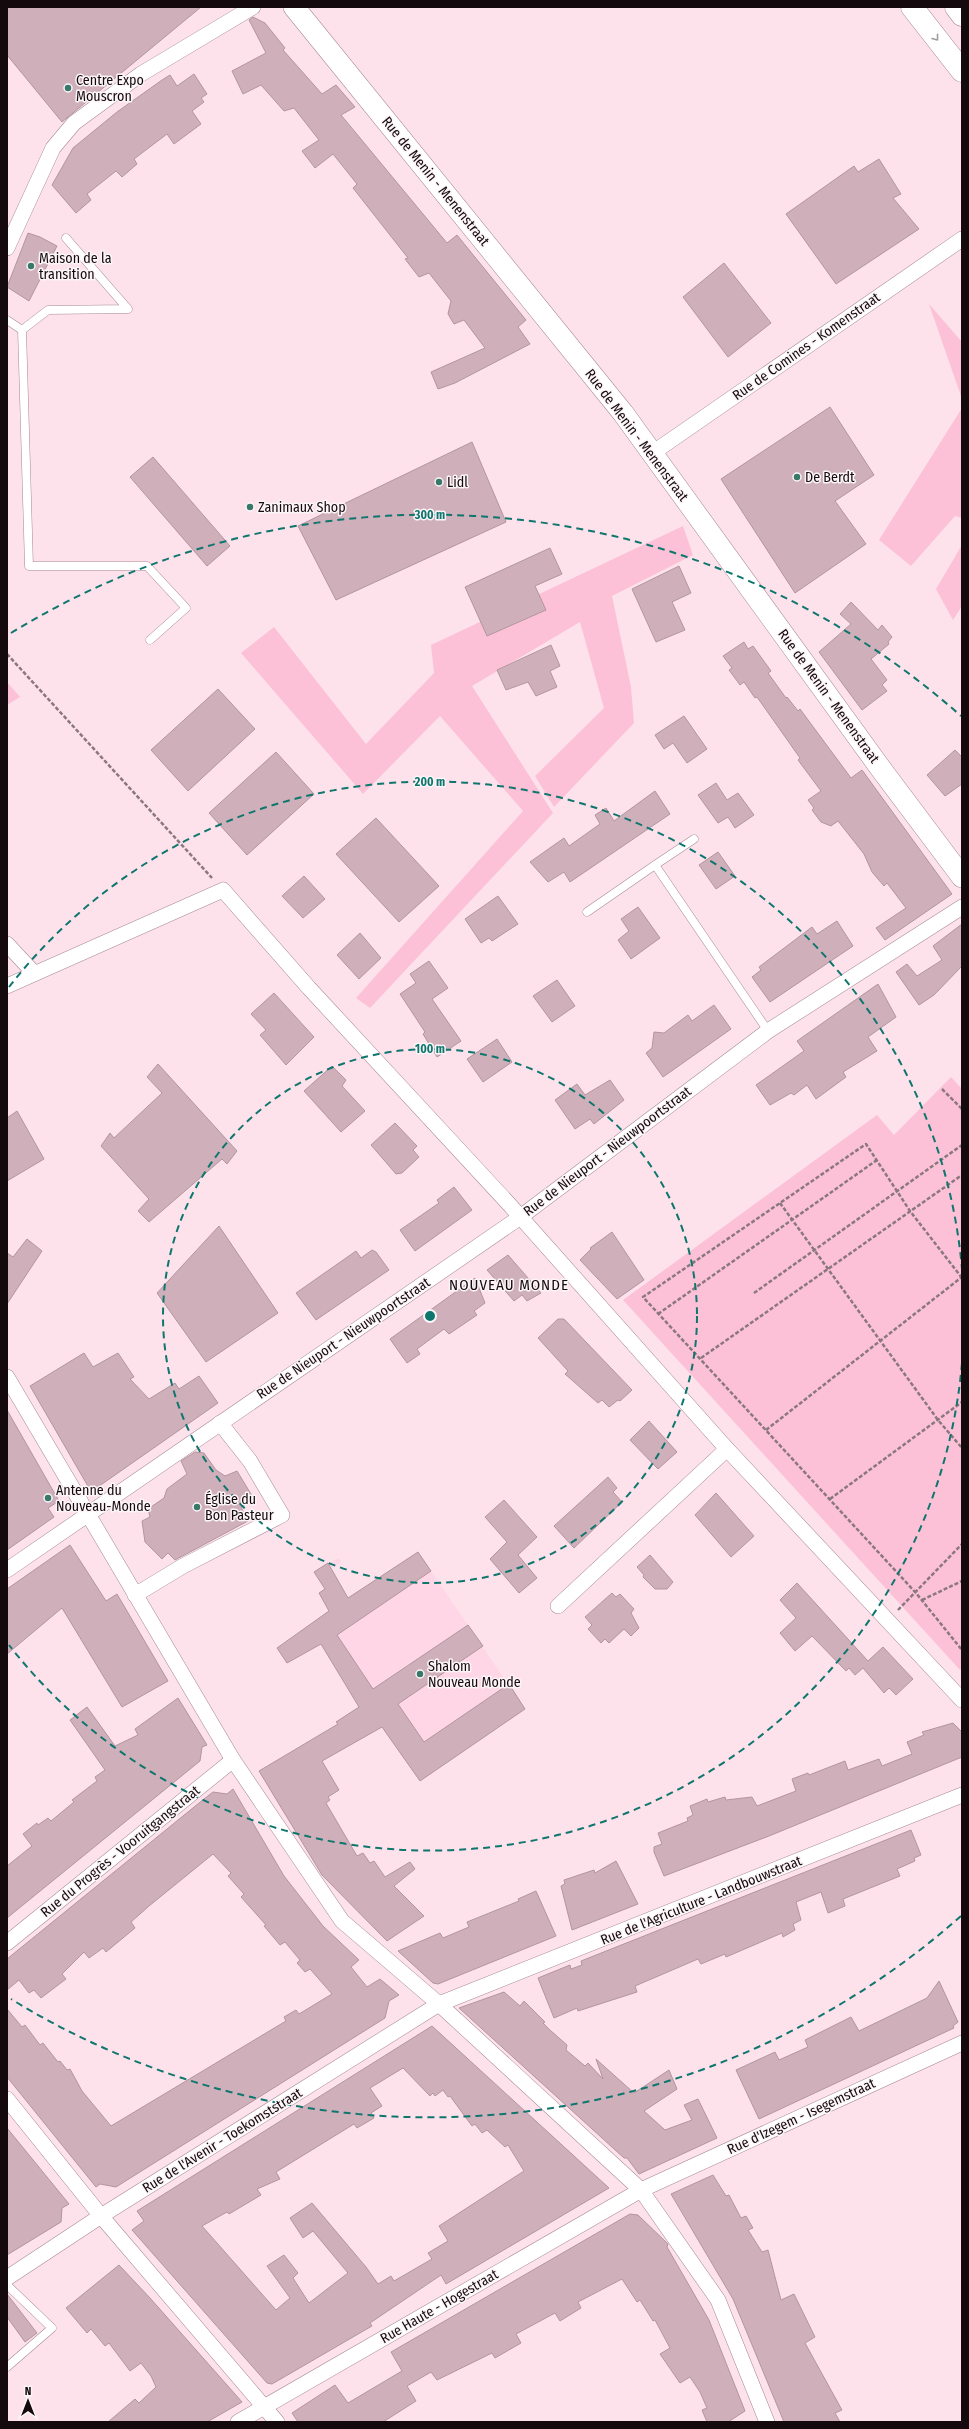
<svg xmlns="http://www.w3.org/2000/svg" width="969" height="2429" viewBox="0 0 969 2429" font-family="'Fira Sans Condensed',sans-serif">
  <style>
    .built { fill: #ffd6e5 }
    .green { fill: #fdc1d7 }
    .building { fill: #cfafba; stroke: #b3959f; fill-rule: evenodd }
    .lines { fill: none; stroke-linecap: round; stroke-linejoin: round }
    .lane-casing { stroke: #a78994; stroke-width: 9 }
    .street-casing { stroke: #a78994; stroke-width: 16 }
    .secondary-casing { stroke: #a78994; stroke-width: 22 }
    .highway-casing { stroke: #a78994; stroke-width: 23 }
    .path { stroke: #8b787e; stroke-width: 2.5; stroke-dasharray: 4 2; stroke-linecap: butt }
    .lane { stroke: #fff; stroke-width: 8 }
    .street { stroke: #fff; stroke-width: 15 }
    .secondary { stroke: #fff; stroke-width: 21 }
    .highway { stroke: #fff; stroke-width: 22 }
    .oneway { stroke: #a19d9f }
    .ring { fill: none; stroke: #0f766e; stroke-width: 2; stroke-dasharray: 7 5 }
    .poi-dot { fill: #377868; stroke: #fcf5f8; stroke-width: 1.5 }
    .labels { text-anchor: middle; stroke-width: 3; stroke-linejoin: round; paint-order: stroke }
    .poi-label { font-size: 14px; fill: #140a0e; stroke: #fcf5f8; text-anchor: start }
    .street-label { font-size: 14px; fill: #140a0e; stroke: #fcf5f8 }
    .neighbourhood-label { font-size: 15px; letter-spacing: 1px; fill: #140a0e; stroke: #fcf5f8 }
    .centre { fill: #0f766e; stroke: #fcf5f8; stroke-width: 2 }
    .ring-label { font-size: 12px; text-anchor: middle; font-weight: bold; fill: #0f766e; stroke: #fcf5f8; stroke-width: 3; stroke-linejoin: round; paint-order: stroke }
  </style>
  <rect width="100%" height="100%" fill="#fde2eb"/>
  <polygon class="built" points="418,1552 525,1709 420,1781 382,1727 299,1775 311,1797 284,1814 259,1771 337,1725 336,1722 359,1707 320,1644 287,1663 277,1648 329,1611 319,1593 325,1589 314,1572 339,1558 341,1562 331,1569 342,1602"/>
  <g class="green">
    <polygon points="929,304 962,342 962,399"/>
    <polygon points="962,408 962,518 955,516 911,566 879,540"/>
    <polygon points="683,526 693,555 612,596 631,687 634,723 554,807 535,776 604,708 580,622 472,686 553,813 370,1008 356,998 523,811 440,716 363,794 241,653 274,627 366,744 434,673 431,645"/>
    <polygon points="962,545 962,606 953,620 936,589"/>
    <polygon points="7,682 20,697 7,705"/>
    <polygon points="951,1077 962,1089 962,1669 960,1670 623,1300 877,1115 894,1135"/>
  </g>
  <g class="building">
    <polygon points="7,7 201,7 62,122 7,55"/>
    <polygon points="253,17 265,23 285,48 283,50 322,94 336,85 355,107 341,115 447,243 457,235 526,320 518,327 530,344 455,383 438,389 431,372 485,348 464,320 454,324 448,314 451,301 429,273 419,277 405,259 408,258 353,188 357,184 333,154 315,168 302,151 319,140 294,108 284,111 261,85 243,94 232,71 266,53 249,20"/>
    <polygon points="194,74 207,94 201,98 204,102 192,111 201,124 174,144 167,134 134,159 137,164 122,177 116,171 87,194 91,200 76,213 52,185 73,148 117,112 162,80 170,75 177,86"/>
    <polygon points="879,159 901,194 893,198 919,229 836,284 786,214 854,166 858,172"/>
    <polygon points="28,233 40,237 57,246 29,301 7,287"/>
    <polygon points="724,263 771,323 728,357 683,297"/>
    <polygon points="830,407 874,475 835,501 866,544 795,593 721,479"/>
    <polygon points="472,442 506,522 336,600 298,526"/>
    <polygon points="153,457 230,546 207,566 130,477"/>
    <polygon points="550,548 562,574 535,586 546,610 487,636 465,587"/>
    <polygon points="679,566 691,593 672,602 685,630 656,642 632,589"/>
    <polygon points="851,602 878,630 882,625 892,637 888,642 889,644 871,659 887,680 882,685 887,691 862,710 819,652 851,624 840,614"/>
    <polygon points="744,642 748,649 753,646 771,671 768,673 786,698 787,697 798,711 800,709 851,778 862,770 952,894 885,940 876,928 906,908 887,883 884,886 872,872 864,854 838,821 831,826 821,822 812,810 814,808 808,800 821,791 798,760 800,758 757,697 755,698 744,682 740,685 729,670 732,668 723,656"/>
    <polygon points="551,645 560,666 550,671 557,687 536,696 528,682 506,690 497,670"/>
    <polygon points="218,689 255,729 188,791 151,750"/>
    <polygon points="684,716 707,749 687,763 673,743 664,749 655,735"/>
    <polygon points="955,750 962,757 962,784 945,796 927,775"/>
    <polygon points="276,752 314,794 247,855 209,813"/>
    <polygon points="716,783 727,800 738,793 754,815 735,828 728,817 718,823 698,795"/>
    <polygon points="655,791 670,814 570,882 564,872 548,882 530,862 564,838 569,846 600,824 595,815 606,808 614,821"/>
    <polygon points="376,818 439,886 399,922 336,854"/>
    <polygon points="718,852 735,876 716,889 699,865"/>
    <polygon points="304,876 325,899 303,918 282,896"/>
    <polygon points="498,896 518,924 492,941 489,938 481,943 465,919"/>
    <polygon points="638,907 660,938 631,959 618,940 629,931 621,919"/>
    <polygon points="837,921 853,946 770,1002 752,977 761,970 759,967 812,927 817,934"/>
    <polygon points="962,924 962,966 934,995 919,1005 896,972 907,964 917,976 942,960 933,946"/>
    <polygon points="360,933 381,958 359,979 337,955"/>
    <polygon points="429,961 448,988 432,999 461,1041 437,1057 423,1034 425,1032 400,994 416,983 410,974"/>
    <polygon points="557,980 575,1006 552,1022 533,996"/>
    <polygon points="878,984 896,1017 868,1037 877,1051 843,1072 846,1077 816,1099 807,1085 794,1095 791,1093 770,1105 756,1085 804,1051 797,1041"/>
    <polygon points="274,993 314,1037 286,1065 260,1035 266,1030 251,1014"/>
    <polygon points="714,1005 731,1029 663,1077 646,1053 652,1048 654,1032 664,1033 688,1015 692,1021"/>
    <polygon points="497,1039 512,1062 483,1082 467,1059"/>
    <polygon points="158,1064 237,1151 227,1164 222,1159 149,1222 138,1211 149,1199 101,1146 110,1133 114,1138 162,1093 147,1077"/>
    <polygon points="332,1066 346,1080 342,1086 365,1111 341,1132 304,1091"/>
    <polygon points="610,1080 624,1100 594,1124 590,1119 575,1129 555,1100 577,1084 585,1095"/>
    <polygon points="17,1111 44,1159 7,1181 7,1118"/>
    <polygon points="395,1123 417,1146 413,1150 419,1157 402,1173 396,1174 371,1145"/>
    <polygon points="454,1187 472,1210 415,1251 400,1230 439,1203 437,1200"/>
    <polygon points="219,1226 278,1313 206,1362 157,1293"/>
    <polygon points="612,1232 644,1280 617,1299 580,1260 591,1249 590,1248"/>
    <polygon points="27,1239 42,1251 7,1304 7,1253 13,1257"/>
    <polygon points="372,1250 376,1252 389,1270 316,1320 296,1293 356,1251 361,1258"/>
    <polygon points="508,1255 541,1293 527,1301 522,1295 514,1301 487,1270"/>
    <polygon points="475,1278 485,1303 474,1311 477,1315 449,1334 444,1329 417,1349 420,1354 407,1363 390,1339"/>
    <polygon points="558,1319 564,1319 632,1390 620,1401 618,1400 609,1407 602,1400 598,1403 565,1374 568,1371 538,1338"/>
    <polygon points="84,1353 93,1367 118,1353 134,1377 130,1379 149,1399 175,1383 179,1389 199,1376 218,1403 95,1489 89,1488 30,1386"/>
    <polygon points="7,1410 59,1501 48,1508 54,1517 7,1550"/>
    <polygon points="649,1421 677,1452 658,1469 630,1440"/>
    <polygon points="195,1452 204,1453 216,1470 225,1476 237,1471 254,1499 241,1507 248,1521 175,1560 168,1553 162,1559 145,1542 142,1521 150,1517 148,1509 164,1498 167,1489 187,1474 181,1461"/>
    <polygon points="608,1477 617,1488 613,1492 622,1502 574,1548 554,1526"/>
    <polygon points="716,1493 754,1536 731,1557 695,1515"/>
    <polygon points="504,1500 537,1537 518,1555 537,1578 519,1593 490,1559 507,1542 485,1517"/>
    <polygon points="70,1545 106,1601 117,1594 168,1681 122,1707 62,1608 7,1654 7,1589"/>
    <polygon points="418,1552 431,1571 337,1635 373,1689 468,1625 483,1646 398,1704 424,1742 509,1684 525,1709 420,1781 382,1727 322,1761 339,1790 328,1797 330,1800 326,1803 357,1856 363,1853 370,1863 374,1861 385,1877 410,1862 415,1869 394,1886 424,1916 387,1941 322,1875 259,1771 338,1724 336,1722 359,1707 321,1644 287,1663 277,1648 329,1611 319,1593 325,1589 314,1572 328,1563 348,1598"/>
    <polygon points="650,1555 673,1582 667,1589 655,1589 643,1577 644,1575 637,1567"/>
    <polygon points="797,1583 868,1661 883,1647 913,1679 896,1695 889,1688 884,1693 863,1668 855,1675 849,1668 846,1671 812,1636 795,1651 780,1633 796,1618 780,1600"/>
    <polygon points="612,1593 616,1597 620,1594 634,1609 631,1613 639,1628 631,1636 624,1629 609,1643 605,1639 601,1643 588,1629 592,1625 585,1617"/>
    <polygon points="178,1698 207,1745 202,1747 200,1761 7,1918 7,1866 32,1846 23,1834 37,1823 38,1825 48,1818 51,1821 74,1802 72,1800 97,1781 95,1777 105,1770 70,1720 87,1707 115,1746 138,1735 135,1729"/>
    <polygon points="953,1723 962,1732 962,1757 769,1836 664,1876 654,1852 654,1847 662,1844 658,1833 688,1821 687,1818 693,1815 690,1806 707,1799 708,1802 725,1797 726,1800 752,1797 757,1806 796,1791 792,1779 808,1773 809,1775 845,1761 848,1770 879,1759 882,1766 912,1754 907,1742 924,1735 922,1732"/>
    <polygon points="233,1789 284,1876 323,1926 359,1960 351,1967 367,1987 380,1979 399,1995 389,2001 385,2018 116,2187 100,2184 96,2187 7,2077 7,2009 22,2027 25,2025 40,2045 43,2043 58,2062 60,2061 67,2070 70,2069 82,2091 111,2126 286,2021 284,2017 296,2010 299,2014 332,1994 310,1969 305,1972 297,1963 300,1960 285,1942 280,1945 264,1926 266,1925 241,1897 244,1894 228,1876 231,1873 213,1854 149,1906 131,1922 135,1928 106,1952 103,1948 89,1958 84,1952 62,1974 66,1979 41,1998 34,1990 29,1993 19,1980 7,1990 7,1959 199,1803 213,1792 227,1794"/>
    <polygon points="911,1830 921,1855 914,1858 915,1861 897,1869 900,1876 843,1899 845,1906 828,1913 821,1892 796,1902 801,1920 793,1924 795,1930 783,1937 782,1933 726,1957 725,1954 701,1964 698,1959 635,1986 637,1992 578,2011 577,2008 554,2018 538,1978 570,1965 571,1969 582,1965 581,1961"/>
    <polygon points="616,1861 638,1904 572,1930 561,1886 565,1884 564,1880 594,1870 595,1873"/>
    <polygon points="536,1891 556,1936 438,1984 433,1983 398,1951 440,1933 443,1938 469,1927 467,1922 519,1901 518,1899"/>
    <polygon points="939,1981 958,2022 953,2026 954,2028 759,2119 736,2070 775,2052 779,2060 808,2047 805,2040 851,2017 859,2031 927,1998"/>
    <polygon points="504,1992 520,2006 524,2001 545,2022 543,2023 550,2030 567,2045 566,2050 585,2066 588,2063 603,2079 596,2059 634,2093 669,2070 677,2089 644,2111 665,2130 692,2120 684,2105 698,2099 717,2138 639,2174 627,2158 624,2158 459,2008"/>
    <path d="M432,2026l177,162 -163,96 -5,-9 -71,48 2,3 -100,58 -5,-1 -135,-153 12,-9 -7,-10zM403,2068l27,28 3,-3 2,3 8,-6 5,7 2,-1 22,30 3,-2 7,9 5,-3 18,17 3,-2 16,26 -85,55 9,15 -20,12 4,6 -38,22 -3,-5 -13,8 -12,-17 -54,-64 -22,15 13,20 10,-7 35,42 -39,30 -16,-25 5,-5 -14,-18 -17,11 23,32 -14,12 -74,-84 25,-14 2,2 32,-19 -4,-6 23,-10 -4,-7 78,-48 3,4 17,-10 -3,-5 11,-7 -12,-18z"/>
    <polygon points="7,2128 69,2204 62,2208 61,2222 7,2255"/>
    <polygon points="713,2175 726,2196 729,2195 741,2218 746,2216 753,2228 748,2230 762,2252 768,2250 781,2300 794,2294 815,2337 805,2343 842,2410 835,2413 840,2422 784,2422 733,2299 671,2194"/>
    <polygon points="630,2214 638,2215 668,2244 667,2247 709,2320 745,2411 728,2422 707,2422 702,2410 707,2408 700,2392 690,2377 680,2383 660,2354 670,2348 655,2320 653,2321 640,2300 637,2302 622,2279 578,2302 581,2308 560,2321 555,2313 516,2334 521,2343 495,2358 492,2353 437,2380 431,2372 407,2386 416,2401 383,2422 298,2422 292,2413 335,2385 348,2403 402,2371 391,2352"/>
    <polygon points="119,2265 150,2298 242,2402 207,2422 108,2422 135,2399 139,2403 156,2387 151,2376 141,2363 130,2371 109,2343 105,2346 91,2329 87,2333 66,2308"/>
    <polygon points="7,2294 37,2333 25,2342 7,2317"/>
  </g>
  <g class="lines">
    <defs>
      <g id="lane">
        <polyline points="7,320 22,330 29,566 147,566 186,608 150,640"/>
        <polyline points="22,330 48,310 128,309 66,238"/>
        <polyline points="694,839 655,865 768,1031"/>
        <polyline points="587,912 655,865"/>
        <polyline points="7,2285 52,2328 7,2367"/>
      </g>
      <g id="street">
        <polyline points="7,248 53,148 74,123 141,74 253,7"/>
        <polyline points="651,454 962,239"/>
        <polyline points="7,944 34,973"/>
        <polyline points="7,986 223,890 309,988 508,1203 727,1449 962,1700"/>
        <polyline points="7,1377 233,1760 342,1921 439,2004 641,2190 718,2300 767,2422"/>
        <polyline points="7,1570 519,1218 768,1031 962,907"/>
        <polyline points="135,1595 183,1566 282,1515 250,1461 220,1423"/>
        <polyline points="558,1606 727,1449"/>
        <polyline points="7,1943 233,1760"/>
        <polyline points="7,2099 101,2216 277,2422"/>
        <polyline points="7,2278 101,2216 439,2004 962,1795"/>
        <polyline points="238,2422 641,2190 962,2043"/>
      </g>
      <polyline id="secondary" points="294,7 623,413 881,769 962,877"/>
      <g id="highway">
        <polyline points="912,7 962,71"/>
        <polyline points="956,7 962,15"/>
      </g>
    </defs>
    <use href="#lane" class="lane-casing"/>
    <use href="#street" class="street-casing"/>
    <use href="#secondary" class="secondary-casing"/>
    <use href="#highway" class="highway-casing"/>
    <g class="path">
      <polyline points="7,654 212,878"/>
      <polyline points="942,1089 962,1109"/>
      <polyline points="780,1203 938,1420 962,1448"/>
      <polyline points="962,1278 910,1211 866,1144 643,1297 916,1593 962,1650"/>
      <polyline points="754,1293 962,1145"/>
      <polyline points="658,1314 877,1160"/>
      <polyline points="701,1358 962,1175"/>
      <polyline points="766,1430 962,1277"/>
      <polyline points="830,1499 962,1402"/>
      <polyline points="922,1600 962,1581"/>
      <polyline points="898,1610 962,1544"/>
    </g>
    <use href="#lane" class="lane"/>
    <use href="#street" class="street"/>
    <use href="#secondary" class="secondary"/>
    <use href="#highway" class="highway"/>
  </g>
  <defs><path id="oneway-chevron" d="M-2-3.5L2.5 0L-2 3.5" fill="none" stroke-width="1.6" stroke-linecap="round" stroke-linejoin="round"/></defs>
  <use class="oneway" href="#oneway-chevron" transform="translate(936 38) rotate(52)"/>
  <g class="ring">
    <circle cx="430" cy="1316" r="267"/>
    <path d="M962 1363A534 534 0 0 1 9 1645M9 987A534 534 0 0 1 962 1269"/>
    <path d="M961 1916A801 801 0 0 1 11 1999M11 633A801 801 0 0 1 961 716"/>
  </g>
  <g class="poi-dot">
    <circle cx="68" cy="88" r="4"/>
    <circle cx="31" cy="266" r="4"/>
    <circle cx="797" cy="477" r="4"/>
    <circle cx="439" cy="482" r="4"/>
    <circle cx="250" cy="507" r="4"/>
    <circle cx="48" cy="1498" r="4"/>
    <circle cx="197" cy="1507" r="4"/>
    <circle cx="420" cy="1674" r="4"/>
  </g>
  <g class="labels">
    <g class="poi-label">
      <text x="76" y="85">Centre Expo<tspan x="76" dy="16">Mouscron</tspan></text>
      <text x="39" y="263">Maison de la<tspan x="39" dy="16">transition</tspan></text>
      <text x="805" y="482">De Berdt</text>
      <text x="447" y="487">Lidl</text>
      <text x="258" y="512">Zanimaux Shop</text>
      <text x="56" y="1495">Antenne du<tspan x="56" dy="16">Nouveau-Monde</tspan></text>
      <text x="205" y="1504">Église du<tspan x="205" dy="16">Bon Pasteur</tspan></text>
      <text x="428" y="1671">Shalom<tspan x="428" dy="16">Nouveau Monde</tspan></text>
    </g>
    <g class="street-label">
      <text transform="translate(436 181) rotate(51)" y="5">Rue de Menin - Menenstraat</text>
      <text transform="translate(806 346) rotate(-35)" y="5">Rue de Comines - Komenstraat</text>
      <text transform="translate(637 435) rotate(53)" y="5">Rue de Menin - Menenstraat</text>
      <text transform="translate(829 696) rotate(54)" y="5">Rue de Menin - Menenstraat</text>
      <text transform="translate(607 1151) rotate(-37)" y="5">Rue de Nieuport - Nieuwpoortstraat</text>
      <text transform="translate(343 1338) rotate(-34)" y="5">Rue de Nieuport - Nieuwpoortstraat</text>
      <text transform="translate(120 1851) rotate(-39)" y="5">Rue du Progrès - Vooruitgangstraat</text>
      <text transform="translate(701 1900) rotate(-22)" y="5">Rue de l'Agriculture - Landbouwstraat</text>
      <text transform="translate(801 2116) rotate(-25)" y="5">Rue d'Izegem - Isegemstraat</text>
      <text transform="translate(222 2140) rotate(-32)" y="5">Rue de l'Avenir - Toekomststraat</text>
      <text transform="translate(439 2306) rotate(-30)" y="5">Rue Haute - Hogestraat</text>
    </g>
    <g class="neighbourhood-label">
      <text x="509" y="1290">NOUVEAU MONDE</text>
    </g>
  </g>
  <circle cx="430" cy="1316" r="6" class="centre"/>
  <g class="ring-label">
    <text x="430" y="519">300 m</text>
    <text x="430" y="786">200 m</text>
    <text x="430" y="1053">100 m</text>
  </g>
  <rect width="969" height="2429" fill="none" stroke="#140a0e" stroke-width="16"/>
  <g transform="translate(28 2401)" stroke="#fcf5f8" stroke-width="3" paint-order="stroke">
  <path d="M0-3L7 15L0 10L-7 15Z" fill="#140a0e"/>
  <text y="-6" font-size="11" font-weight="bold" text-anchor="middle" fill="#140a0e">N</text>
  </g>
</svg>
